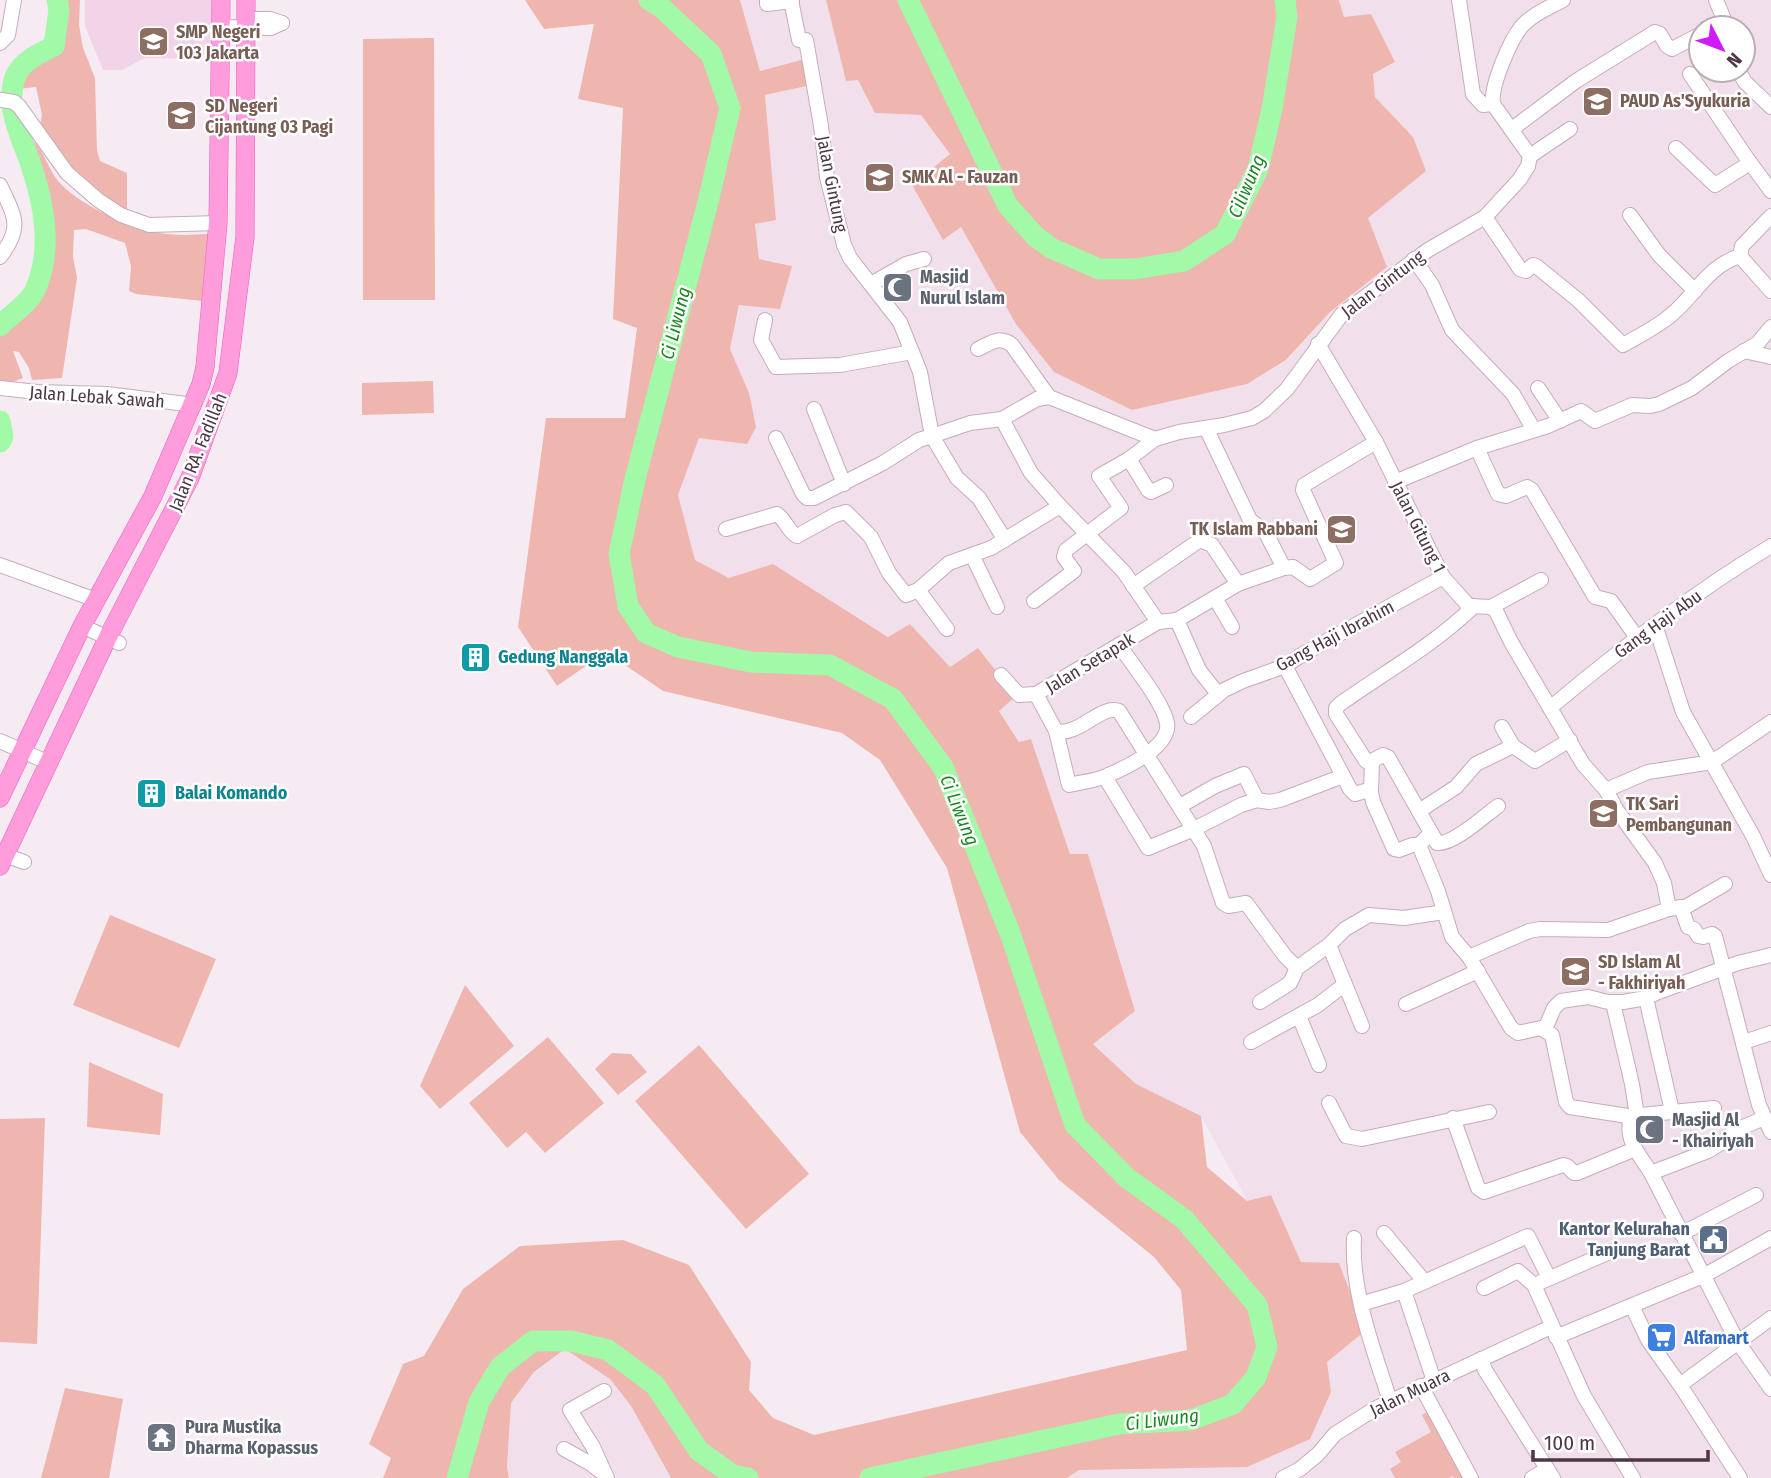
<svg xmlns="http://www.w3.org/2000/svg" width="1771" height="1478" viewBox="0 0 1771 1478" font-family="'Fira Sans Condensed',sans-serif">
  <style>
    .residential { fill: #f2dfec; fill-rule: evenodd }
    .education { fill: #f1d4e7 }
    .green { fill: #efb6b0 }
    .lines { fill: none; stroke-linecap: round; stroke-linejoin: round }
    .river { stroke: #a2f9a7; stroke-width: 21 }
    .minor-casing { stroke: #c4acbd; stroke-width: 16 }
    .major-casing { stroke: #f25ebf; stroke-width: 19 }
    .minor { stroke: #fff; stroke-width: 14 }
    .major { stroke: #ff9cdb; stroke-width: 18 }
    .labels { text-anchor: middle; stroke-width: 5; stroke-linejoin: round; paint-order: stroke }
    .education-label { font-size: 18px; font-weight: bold; fill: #785e54; stroke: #fff; text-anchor: start }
    .street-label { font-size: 18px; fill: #4d3747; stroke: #fff }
    .worship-label { font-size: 18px; font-weight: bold; fill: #5b616d; stroke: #fff; text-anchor: start }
    .culture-label { font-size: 18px; font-weight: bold; fill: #0d838f; stroke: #fff; text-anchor: start }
    .service-label { font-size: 18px; font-weight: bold; fill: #4e5e75; stroke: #fff; text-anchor: end }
    .shop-label { font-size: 18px; font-weight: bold; fill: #366cbe; stroke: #fff; text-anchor: start }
    .water-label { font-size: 19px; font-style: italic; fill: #1c8723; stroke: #fff }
  </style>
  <rect width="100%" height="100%" fill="#f7ebf3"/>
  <g class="residential">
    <path d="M740,0h86l20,81 12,-1 17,33 46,2 30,40 -8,84 17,-12 172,183 115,-26 40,-24 43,-48 57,-45 -20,-49 46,-81 -38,-40 -2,-23 22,-11 -51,-46 -5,-17h432v1478h-704l12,-8 252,-78 -4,-30 -26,-100 -30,-67 -23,7 -47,-86 -65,-32 -43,-41 42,-33 -47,-156 -18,1 -39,-115 -11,2 -21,-32 17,-14 -37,-48 -29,19 -40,-43 -21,13 -116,-73 -44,14 -34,-18 -17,-65 21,-58 48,7 2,-51 -19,-44 10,-45 51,-39 -32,-6 -4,-35 21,-5 -11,-124 45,-10 -50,-14zM1701,28h42v42h-42z"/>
    <polygon points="565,1349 609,1378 631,1406 671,1478 509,1478 507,1467 511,1403 534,1373"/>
  </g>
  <polygon class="education" points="85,0 214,0 215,59 145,58 122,70 103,70 85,26"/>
  <g class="green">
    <path d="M63,0h17l-1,25 4,23 12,30 2,73 3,10 27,12v38c-43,-20 -61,-49 -87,-86l2,-10 -6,-28 -18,2c6,-21 20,-26 38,-36 6,-18 9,-34 7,-53z"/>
    <polygon points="525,0 740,0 760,71 805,59 811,85 765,95 776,220 755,224 759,259 792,266 780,309 739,305 730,349 749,393 756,427 747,444 699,438 678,495 695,560 729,578 773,564 888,637 910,624 950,667 978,648 1016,696 999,711 1019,742 1031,739 1070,854 1088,854 1135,1011 1093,1044 1136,1084 1201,1116 1207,1167 1247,1201 1271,1195 1301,1262 1339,1263 1365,1331 1327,1362 1331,1392 1310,1439 1247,1467 1079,1470 1067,1478 671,1478 631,1406 610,1379 565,1349 534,1372 511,1403 507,1467 509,1478 383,1478 391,1458 369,1444 403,1364 424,1356 463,1289 520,1246 623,1240 689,1265 751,1362 749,1390 773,1418 814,1435 1187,1350 1181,1290 1154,1257 1059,1180 1020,1132 947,868 880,760 842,733 663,691 606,652 557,686 518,627 546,418 625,418 637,328 613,319 623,108 578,99 594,24 544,29"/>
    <polygon points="826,0 1339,0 1344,17 1371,14 1395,62 1373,74 1375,97 1413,137 1426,171 1368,218 1387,267 1330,312 1286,360 1247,384 1132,410 1054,372 1016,324 961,227 943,240 912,185 950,154 921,115 875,113 858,80 846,81"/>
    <polygon points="434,38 435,300 363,300 363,39"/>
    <path d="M26,135c19,13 19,30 33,47 18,21 68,45 96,50 18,4 35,3 54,2l-6,67 -67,-7 -7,-3 2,-25 -6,-23 -39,-14 -12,1 -1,27 4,21 -15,100 -30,2 -3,-12 -10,-16 -6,-1 10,27 -21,8 -2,-6v-45c8,-8 23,-15 29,-24 5,-9 18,-30 20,-39 10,-45 -1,-97 -23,-137z"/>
    <polygon points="433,381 434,413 362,415 362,383"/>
    <polygon points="110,915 216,959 179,1048 73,1005"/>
    <polygon points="465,985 514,1046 440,1109 420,1086"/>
    <polygon points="548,1037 604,1103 545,1153 526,1132 507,1148 469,1103"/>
    <polygon points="699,1045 809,1174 746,1229 635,1101"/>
    <polygon points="612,1053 631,1054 647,1072 618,1095 595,1069"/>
    <polygon points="89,1062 163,1094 160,1135 87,1127"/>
    <polygon points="45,1118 37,1344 0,1342 0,1119"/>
    <polygon points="65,1388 123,1399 109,1478 41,1478"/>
    <polygon points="1438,1406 1477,1478 1454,1478 1453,1476 1449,1478 1395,1478 1390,1469 1401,1462 1395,1452 1431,1432 1422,1415"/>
  </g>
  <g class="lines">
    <g class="river">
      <polyline points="649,0 661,7 711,54 730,108 708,202 635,479 619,554 628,606 646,633 678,647 751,662 830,665 893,699 943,767 1010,933 1075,1125 1127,1178 1184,1219 1257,1305 1267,1347 1256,1377 1233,1404 1191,1420 1119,1424 870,1478"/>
      <polyline points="908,0 1008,206 1035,236 1051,248 1099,269 1135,269 1184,261 1225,234 1258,169 1272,109 1287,17 1285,0"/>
      <path d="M0,326c10,-11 27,-21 34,-34 20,-41 10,-89 -4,-130 -10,-28 -26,-57 -14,-87 6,-14 26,-23 38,-29l5,-36 -2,-10"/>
      <polyline points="0,421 3,437 0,442"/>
      <polyline points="457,1478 479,1402 500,1367 533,1341 571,1341 608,1350 655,1385 699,1451 733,1475 748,1478"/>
    </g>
    <defs>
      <g id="minor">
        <polyline points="767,0 767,4 792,1"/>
        <polyline points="791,0 799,40 806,40 821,126 827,177 844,245 850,258 900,322 920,372 932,436 970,423 1002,419 1037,399 1049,397 1155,439"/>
        <polyline points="1459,0 1473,94 1483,105 1493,104"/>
        <polyline points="246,19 270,19 282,23"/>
        <polyline points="221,27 271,28 282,23"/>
        <polyline points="1712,28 1720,23 1723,17 1716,0"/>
        <polyline points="0,43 8,35 14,0"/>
        <polyline points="1738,70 1745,82 1771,107"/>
        <polyline points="1690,74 1746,157 1771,191"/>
        <polyline points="2,100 14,102 19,106 67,173 98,200 121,215 149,225 218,223"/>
        <polyline points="1512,129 1576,81 1655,32 1660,34 1667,46 1672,49 1701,34"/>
        <polyline points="1676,148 1715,185 1750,163"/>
        <polyline points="1530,156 1570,129"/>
        <path d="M0,185c15,32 23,42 0,72"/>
        <polyline points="1630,215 1659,255 1695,291"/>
        <path d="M1485,217l35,52 6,2 7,-6 3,1 42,34 45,45c14,-8 30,-16 43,-26 27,-19 40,-53 74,-63"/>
        <polyline points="1740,256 1742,246 1771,216"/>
        <polyline points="1740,256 1771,291"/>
        <polyline points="1414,259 1432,285 1452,330 1513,394 1534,430"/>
        <polyline points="871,284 906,264 924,259"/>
        <polyline points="765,320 761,340 776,367 840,365 912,352"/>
        <polyline points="1318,344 1376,442 1443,577 1466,603 1470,606 1491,607 1496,611 1511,642 1583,764 1606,790 1616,809 1655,863 1664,883 1669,909 1608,930 1540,929 1529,931 1469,957"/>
        <path d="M978,349c13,-6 21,-14 34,-4l37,52"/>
        <polyline points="1744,351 1771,357"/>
        <polyline points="0,388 37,392 107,394 194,405"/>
        <polyline points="1538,388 1560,421"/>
        <polyline points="814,409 844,484"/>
        <polyline points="1002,419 1031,473 1060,506 1124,572 1158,622"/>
        <polyline points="1206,428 1250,520 1266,533 1284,568"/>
        <polyline points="776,438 803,494 807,498 814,498 883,463 919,440 932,436 957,478 979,498 1005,540"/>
        <polyline points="1477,448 1498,494 1506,496 1527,487 1532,490 1595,597 1611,601 1638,639"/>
        <polyline points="1129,459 1148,490 1151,492 1166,485"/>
        <polyline points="1395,482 1477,448 1548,426 1581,411 1595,421 1632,405 1650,406 1659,404 1692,388 1728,361 1758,343 1771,327"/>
        <path d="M726,529l51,-15c9,6 11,18 20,22l38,-21 11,-3 25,25 18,36 17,22 12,-5 31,-27 42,-15 69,-42"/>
        <polyline points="972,555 997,607"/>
        <polyline points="0,565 96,600"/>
        <polyline points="1133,586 1200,540 1212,545 1238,584"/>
        <polyline points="918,590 947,629"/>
        <polyline points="1215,598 1232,627"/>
        <path d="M1034,601l40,-30 -10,-14 2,-7 55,-42 -22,-32 30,-17 26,-20 24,-7 45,-7 28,-7 12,-7 23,-22 55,-75 86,-64 57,-33 35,-38 8,-13 2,-10 -37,-52c-3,-17 19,-70 32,-81 10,-10 25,-16 38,-23"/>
        <path d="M1474,606c-40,39 -89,66 -134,98l-4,4v6l30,47h6l11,-6 5,2 49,86c16,2 47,-27 61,-37"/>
        <polyline points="1491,607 1541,580"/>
        <polyline points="1177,620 1199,670 1218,694"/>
        <polyline points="1158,622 1177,620 1238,584 1284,568 1293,567 1310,579 1336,563 1303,490 1304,485 1376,442"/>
        <polyline points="1655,625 1683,712 1753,836 1771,875"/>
        <polyline points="82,626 119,643"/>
        <polyline points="1285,666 1350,789 1355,794 1365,791 1371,792"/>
        <polyline points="1001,675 1019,695 1036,694 1158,622"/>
        <path d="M1036,694l20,37c22,6 45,-27 63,-20l85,135 19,57 5,3 18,-3 39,53 12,12 32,-23 16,-16 24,-14 35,3 40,-6"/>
        <path d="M1550,708c69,-58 143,-115 221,-162"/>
        <polyline points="1191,717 1224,690 1243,681 1285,666 1303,654 1443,577"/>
        <polyline points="1502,727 1513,746 1535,761 1570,740"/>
        <path d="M1056,731l13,54c12,-3 26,-4 37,-9 19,-8 65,-29 61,-53 -4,-21 -35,-59 -48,-78"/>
        <polyline points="0,741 47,762"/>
        <polyline points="1372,761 1371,792 1373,802 1394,849 1399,850 1412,845 1419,845"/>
        <polyline points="1105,777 1148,848 1194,829 1241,805 1257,800 1269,802 1280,800 1343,776"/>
        <polyline points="1606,790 1648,772 1712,762 1771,722"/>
        <polyline points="1180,806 1215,786 1244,774 1257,800"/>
        <polyline points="1419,811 1456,787 1476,764 1513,746"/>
        <polyline points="1431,833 1419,845 1438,891 1452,937 1469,957 1511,1028 1518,1033 1541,1028 1552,1035 1566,1102 1570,1107 1634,1117"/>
        <polyline points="5,855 24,862"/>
        <polyline points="1669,909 1681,907 1688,927 1694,929 1698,936 1703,937 1712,934 1715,936 1759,1105 1771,1132"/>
        <polyline points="1682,909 1725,884"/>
        <polyline points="1329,945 1362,1026"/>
        <polyline points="1646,998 1672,1111"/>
        <polyline points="1260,1002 1290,983 1297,968"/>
        <polyline points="1613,1003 1632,1084 1637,1116"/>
        <polyline points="1406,1004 1478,971"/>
        <polyline points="1299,1016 1319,1065"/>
        <polyline points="1545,1029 1554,1008 1561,1001 1588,997 1608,1002 1623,1002 1646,998 1656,993 1738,963 1771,955"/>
        <polyline points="1251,1042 1318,1005 1345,984"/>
        <polyline points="1744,1042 1771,1033"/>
        <polyline points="1329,1103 1346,1136 1362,1139 1489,1112"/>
        <path d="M1714,1108l-74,7 -10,7c-4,19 11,35 21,51l86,168 34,48"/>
        <polyline points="1453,1118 1478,1188 1484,1192 1563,1165 1567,1166 1574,1173 1577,1173 1635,1149"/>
        <polyline points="1651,1173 1708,1151 1723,1142 1734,1131 1764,1118"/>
        <polyline points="1384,1233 1424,1281"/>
        <polyline points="1681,1234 1756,1195"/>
        <path d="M1354,1238c-3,55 20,112 36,163"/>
        <polyline points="1541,1282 1612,1251"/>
        <polyline points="1484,1288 1518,1271 1534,1285 1584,1396 1633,1478"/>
        <polyline points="1404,1291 1434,1381"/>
        <polyline points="1361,1304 1404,1291 1528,1236 1549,1278"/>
        <polyline points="1632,1306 1648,1340 1680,1385 1771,1318"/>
        <polyline points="1556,1337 1705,1275 1771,1238"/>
        <polyline points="1481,1359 1485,1370 1553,1478"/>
        <polyline points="1680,1385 1740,1478"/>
        <polyline points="1421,1386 1471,1478"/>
        <polyline points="604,1391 570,1410 593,1447 607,1478"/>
        <polyline points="564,1449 591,1464 604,1474"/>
        <polyline points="1283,1478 1300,1469 1318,1454 1335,1434 1376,1408 1551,1327"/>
        <polyline points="1532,1478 1547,1469"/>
      </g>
      <g id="major">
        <polyline points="0,798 82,626 153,496 201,384 205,367 218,223 221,0"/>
        <polyline points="0,866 108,637 190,478 228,373 245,237 246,0"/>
      </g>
    </defs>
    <use href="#minor" class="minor-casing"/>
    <use href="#major" class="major-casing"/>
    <use href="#minor" class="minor"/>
    <use href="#major" class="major"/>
  </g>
  <defs>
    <symbol id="school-square" viewBox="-11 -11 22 22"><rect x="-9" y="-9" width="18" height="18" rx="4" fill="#8d6e63" stroke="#fff"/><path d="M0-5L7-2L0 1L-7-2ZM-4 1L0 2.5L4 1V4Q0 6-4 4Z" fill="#fff"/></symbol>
    <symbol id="mosque-square" viewBox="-11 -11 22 22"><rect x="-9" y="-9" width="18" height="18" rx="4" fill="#6b7280" stroke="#fff"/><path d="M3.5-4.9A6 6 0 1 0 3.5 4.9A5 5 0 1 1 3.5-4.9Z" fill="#fff"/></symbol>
    <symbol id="building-square" viewBox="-11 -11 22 22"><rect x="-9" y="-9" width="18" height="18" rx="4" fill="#0f9aa8" stroke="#fff"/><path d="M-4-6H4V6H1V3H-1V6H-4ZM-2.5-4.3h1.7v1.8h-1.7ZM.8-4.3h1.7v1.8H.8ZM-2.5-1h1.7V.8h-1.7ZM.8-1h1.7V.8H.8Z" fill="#fff"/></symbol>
    <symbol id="civic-square" viewBox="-11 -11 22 22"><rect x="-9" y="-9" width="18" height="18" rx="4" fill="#5c6f8a" stroke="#fff"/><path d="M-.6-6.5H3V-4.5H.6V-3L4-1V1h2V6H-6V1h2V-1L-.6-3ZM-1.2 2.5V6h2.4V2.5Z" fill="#fff"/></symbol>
    <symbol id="supermarket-square" viewBox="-11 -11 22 22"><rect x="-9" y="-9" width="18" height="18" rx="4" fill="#3f7fe0" stroke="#fff"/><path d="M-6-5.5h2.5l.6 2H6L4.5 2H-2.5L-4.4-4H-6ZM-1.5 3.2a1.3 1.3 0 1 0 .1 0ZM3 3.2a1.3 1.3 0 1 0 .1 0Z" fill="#fff"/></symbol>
    <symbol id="temple-square" viewBox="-11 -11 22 22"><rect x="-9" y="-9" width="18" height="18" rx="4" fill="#6b7280" stroke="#fff"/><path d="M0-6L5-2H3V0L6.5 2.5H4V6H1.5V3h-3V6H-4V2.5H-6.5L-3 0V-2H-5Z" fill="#fff"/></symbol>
  </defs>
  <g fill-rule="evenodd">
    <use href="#school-square" x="136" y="24" width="35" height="35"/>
    <use href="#school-square" x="1580" y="84" width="35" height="35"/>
    <use href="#school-square" x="164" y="98" width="35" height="35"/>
    <use href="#school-square" x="862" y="160" width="35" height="35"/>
    <use href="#mosque-square" x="880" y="270" width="35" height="35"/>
    <use href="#school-square" x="1324" y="512" width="35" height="35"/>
    <use href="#building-square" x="458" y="640" width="35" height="35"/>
    <use href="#building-square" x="134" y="776" width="35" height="35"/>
    <use href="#school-square" x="1586" y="796" width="35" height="35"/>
    <use href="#school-square" x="1558" y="954" width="35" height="35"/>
    <use href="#mosque-square" x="1632" y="1112" width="35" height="35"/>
    <use href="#civic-square" x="1696" y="1222" width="35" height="35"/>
    <use href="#supermarket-square" x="1644" y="1320" width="35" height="35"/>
    <use href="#temple-square" x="144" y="1420" width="35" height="35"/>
  </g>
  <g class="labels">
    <g class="education-label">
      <text x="176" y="38">SMP Negeri<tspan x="176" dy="21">103 Jakarta</tspan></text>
      <text x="1620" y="107">PAUD As'Syukuria</text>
      <text x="205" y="112">SD Negeri<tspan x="205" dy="21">Cijantung 03 Pagi</tspan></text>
      <text x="902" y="183">SMK Al - Fauzan</text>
      <text x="1318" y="535" text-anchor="end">TK Islam Rabbani</text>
      <text x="1626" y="810">TK Sari<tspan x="1626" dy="21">Pembangunan</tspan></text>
      <text x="1598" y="968">SD Islam Al<tspan x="1598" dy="21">- Fakhiriyah</tspan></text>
    </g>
    <g class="street-label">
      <text transform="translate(832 184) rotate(79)" y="6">Jalan Gintung</text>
      <text transform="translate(1383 284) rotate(-37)" y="6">Jalan Gintung</text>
      <text transform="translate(97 397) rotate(4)" y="6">Jalan Lebak Sawah</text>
      <text transform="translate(198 452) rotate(-68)" y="6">Jalan RA. Fadillah</text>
      <text transform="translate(1418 527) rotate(63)" y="6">Jalan Gitung 1</text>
      <text transform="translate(1658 624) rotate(-36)" y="6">Gang Haji Abu</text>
      <text transform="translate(1335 636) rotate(-28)" y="6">Gang Haji Ibrahim</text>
      <text transform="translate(1090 663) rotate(-31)" y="6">Jalan Setapak</text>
      <text transform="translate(1410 1393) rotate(-26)" y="6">Jalan Muara</text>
    </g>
    <g class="worship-label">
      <text x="920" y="283">Masjid<tspan x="920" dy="21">Nurul Islam</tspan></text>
      <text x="1672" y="1126">Masjid Al<tspan x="1672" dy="21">- Khairiyah</tspan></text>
      <text x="185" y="1433">Pura Mustika<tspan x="185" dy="21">Dharma Kopassus</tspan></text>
    </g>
    <g class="culture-label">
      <text x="498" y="663">Gedung Nanggala</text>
      <text x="175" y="799">Balai Komando</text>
    </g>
    <g class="service-label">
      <text x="1690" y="1235">Kantor Kelurahan<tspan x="1690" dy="21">Tanjung Barat</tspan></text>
    </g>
    <g class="shop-label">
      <text x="1684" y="1344">Alfamart</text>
    </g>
    <g class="water-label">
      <text transform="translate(1246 186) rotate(-67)" y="7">Ciliwung</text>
      <text transform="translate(675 323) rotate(-76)" y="7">Ci Liwung</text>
      <text transform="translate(960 810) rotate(68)" y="7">Ci Liwung</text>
      <text transform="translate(1162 1419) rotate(-7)" y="7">Ci Liwung</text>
    </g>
  </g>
  <g transform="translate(1722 49) rotate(132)"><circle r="33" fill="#ffffff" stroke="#b8afb5" stroke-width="2"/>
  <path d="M0-5L12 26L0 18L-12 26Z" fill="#d01aff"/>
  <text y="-10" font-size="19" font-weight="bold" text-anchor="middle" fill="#4d3747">N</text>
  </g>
  <path d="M1533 1450v10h175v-10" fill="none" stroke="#4d3747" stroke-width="3.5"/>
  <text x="1544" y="1450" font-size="21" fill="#4d3747" stroke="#ffffff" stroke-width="5" paint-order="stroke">100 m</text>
</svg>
